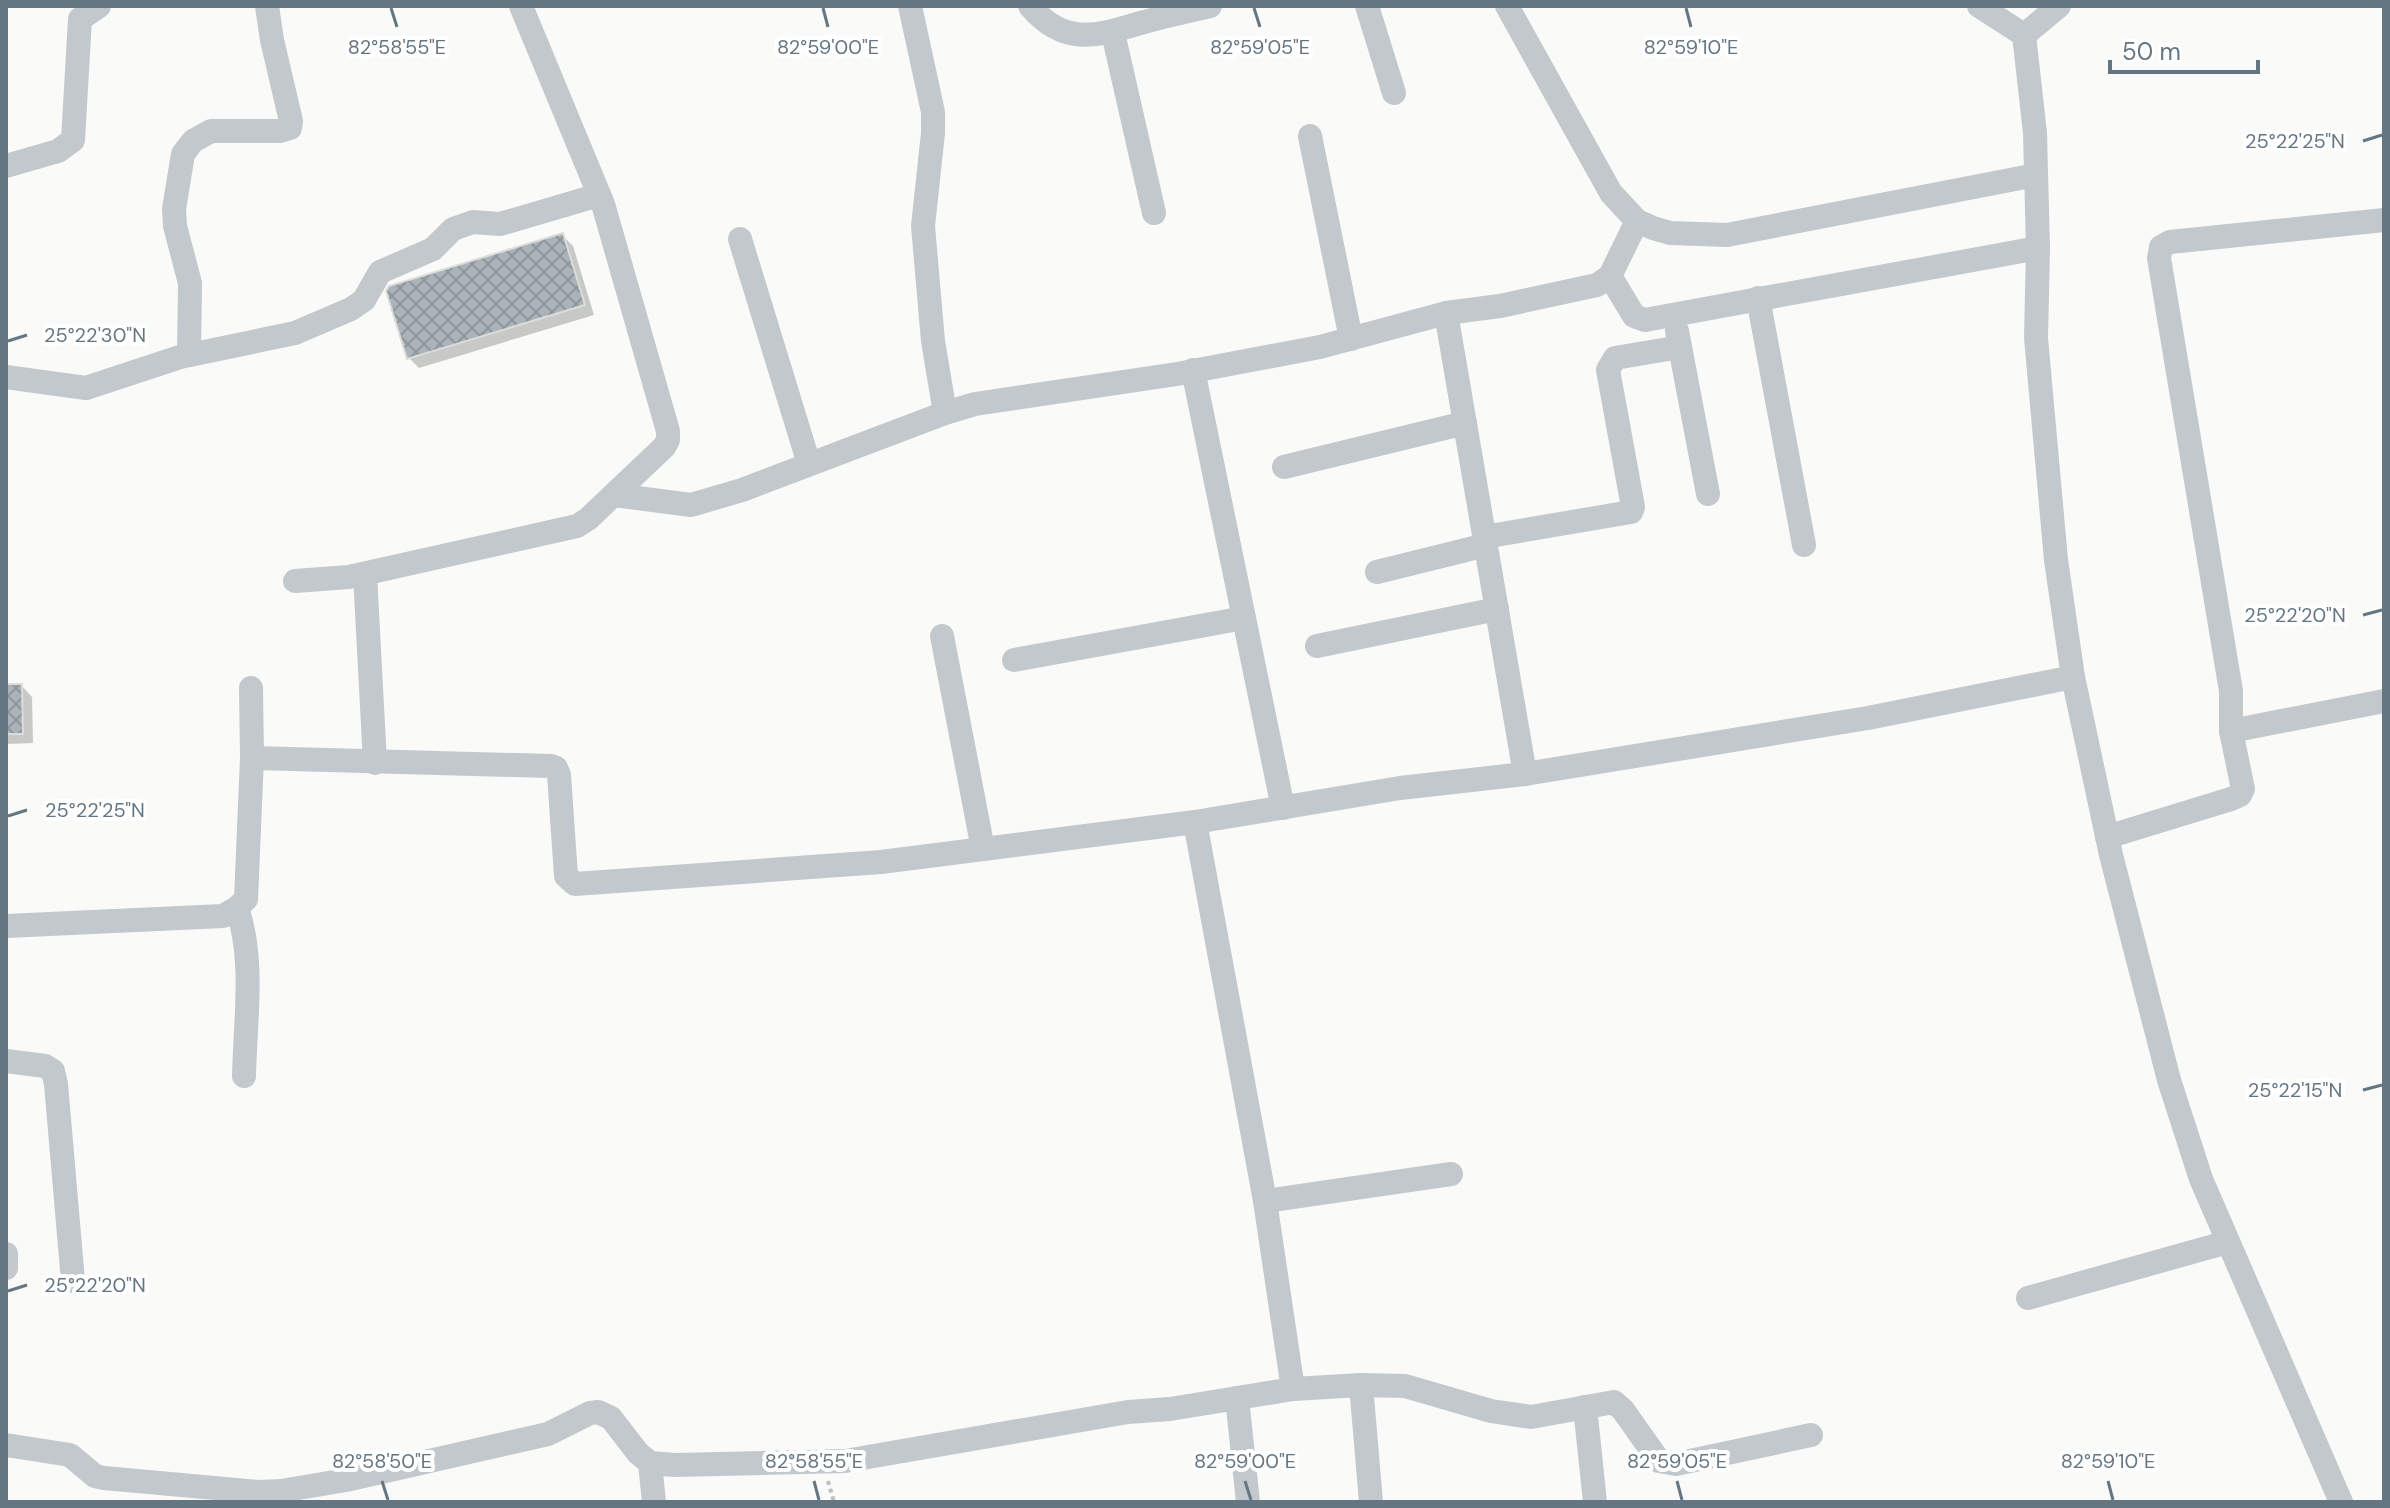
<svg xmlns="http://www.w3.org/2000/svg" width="2390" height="1508" viewBox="0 0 2390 1508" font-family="'DM Sans',sans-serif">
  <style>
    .shadow { fill: #0003 }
    .building { fill: url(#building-cross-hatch); stroke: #dcdcda; stroke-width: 2 }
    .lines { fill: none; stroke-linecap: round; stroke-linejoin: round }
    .path { stroke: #bbbfc2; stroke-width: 4; stroke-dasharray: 4 4; stroke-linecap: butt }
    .minor { stroke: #c3c8cc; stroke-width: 24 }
    .ticks { fill: none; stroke: #657683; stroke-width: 3 }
    .ticks-label { font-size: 20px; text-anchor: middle; fill: #657683; stroke: #fff; stroke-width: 8; stroke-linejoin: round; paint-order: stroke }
  </style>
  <defs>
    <pattern id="building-cross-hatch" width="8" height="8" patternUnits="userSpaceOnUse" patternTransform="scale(2)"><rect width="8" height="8" fill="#aab3b9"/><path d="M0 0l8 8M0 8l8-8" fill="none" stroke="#8e969c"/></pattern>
  </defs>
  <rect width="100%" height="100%" fill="#fafaf8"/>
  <g class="shadow">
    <polygon points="563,236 573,246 594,315 419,368 409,358"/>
    <polygon points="6,686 22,686 32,697 33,743 6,744"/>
  </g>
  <g class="building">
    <polygon points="563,233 585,305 407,359 386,291 389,286"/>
    <polygon points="6,684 22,684 23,734 6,734"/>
  </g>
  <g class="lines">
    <polyline class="path" points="828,1481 834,1502"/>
    <g class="minor">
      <polyline points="910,6 933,112 933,133 923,226 933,341 945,413"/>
      <path d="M1030,6c33,39 64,31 107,18 24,-7 48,-12 73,-18"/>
      <polyline points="1367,6 1394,93"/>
      <polyline points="1507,6 1611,193 1637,221 1653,228 1670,233 1727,235 2036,175"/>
      <polyline points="1979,6 2024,35 2035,133 2038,248 2036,338 2056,560 2073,677 2111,855 2169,1080 2201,1179 2341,1502"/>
      <polyline points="1113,33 1154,213"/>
      <polyline points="2024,35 2059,6"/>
      <polyline points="1310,136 1351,339"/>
      <polyline points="6,166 58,151 73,140 80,19 99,6"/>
      <polyline points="740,239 809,464"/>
      <polyline points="1610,276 1634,316 1645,320 2038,248"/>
      <polyline points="1758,298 1804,545"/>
      <polyline points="1446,313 1525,774"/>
      <polyline points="1677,331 1708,494"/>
      <polyline points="189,355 190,283 175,226 174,209 183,154 193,141 211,131 280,131 290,128 291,121 272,40 267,6"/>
      <polyline points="1193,370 1283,808"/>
      <polyline points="6,377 86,388 180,357 295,333 351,309 364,300 380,272 433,249 453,229 473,222 500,224 599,195"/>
      <polyline points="1284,467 1465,423"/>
      <polyline points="614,495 691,505 742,490 945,413 975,404 1177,374 1320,347 1446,313 1500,306 1597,285 1610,276 1637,221"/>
      <polyline points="1484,537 1631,512 1633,507 1608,370 1615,358 1680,347"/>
      <polyline points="1377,572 1486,545"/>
      <polyline points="365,574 375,763"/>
      <polyline points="295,581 349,577 577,526 588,519 664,447 668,440 668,431 603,204 521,6"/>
      <polyline points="942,636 983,849"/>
      <polyline points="1317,646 1497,609"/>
      <polyline points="1014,660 1244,618"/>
      <polyline points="2231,731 2384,701"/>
      <polyline points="252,758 551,766 556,768 559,775 566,876 575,884 881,862 1195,822 1400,788 1525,774 1868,718 2073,677"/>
      <polyline points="1195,822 1265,1201 1293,1389"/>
      <polyline points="2107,837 2231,799 2240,795 2243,789 2231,731 2231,691 2159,258 2161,247 2170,242 2384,220"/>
      <path d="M237,908c18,52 8,113 7,168"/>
      <polyline points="6,926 223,916 237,908 246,899 252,758 251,688"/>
      <polyline points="6,1061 45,1066 53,1071 56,1084 73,1281"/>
      <polyline points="1265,1201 1451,1174"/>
      <polyline points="6,1254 6,1268"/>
      <polyline points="2028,1298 2228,1242"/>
      <polyline points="1361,1385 1371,1502"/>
      <polyline points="1237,1398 1248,1502"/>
      <polyline points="1585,1407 1595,1502"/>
      <polyline points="6,1445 70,1455 95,1476 104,1478 259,1492 281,1491 346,1480 548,1434 590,1413 598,1412 611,1418 638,1453 650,1463 675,1465 845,1461 1128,1412 1170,1409 1293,1389 1361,1385 1405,1386 1491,1411 1531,1417 1614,1402 1623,1410 1659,1461 1676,1464 1811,1435"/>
      <polyline points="650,1463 654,1502"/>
    </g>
  </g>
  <path class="ticks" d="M391,8l6,19M823,8l5,19M1254,8l6,19M1686,8l5,19M2363,141l19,-6M8,341l19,-6M2363,615l19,-5M8,816l19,-6M2363,1090l19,-5M8,1291l19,-6M382,1481l6,19M814,1481l5,19M1245,1481l6,19M1677,1481l5,19M2108,1481l5,19"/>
  <g class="ticks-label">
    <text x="397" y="54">82°58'55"E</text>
    <text x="828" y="54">82°59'00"E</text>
    <text x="1260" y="54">82°59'05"E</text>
    <text x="1691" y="54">82°59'10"E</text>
    <text x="2295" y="148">25°22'25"N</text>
    <text x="95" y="342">25°22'30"N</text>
    <text x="2295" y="622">25°22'20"N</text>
    <text x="95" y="817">25°22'25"N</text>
    <text x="2295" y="1097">25°22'15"N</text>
    <text x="95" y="1292">25°22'20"N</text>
    <text x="382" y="1468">82°58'50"E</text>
    <text x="814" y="1468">82°58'55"E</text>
    <text x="1245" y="1468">82°59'00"E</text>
    <text x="1677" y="1468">82°59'05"E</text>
    <text x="2108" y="1468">82°59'10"E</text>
  </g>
  <rect width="2390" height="1508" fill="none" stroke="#657683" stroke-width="16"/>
  <path d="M2110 60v12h148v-12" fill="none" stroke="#657683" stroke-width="4"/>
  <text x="2122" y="60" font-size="24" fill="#657683" stroke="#ffffff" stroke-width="6" paint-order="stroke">50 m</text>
</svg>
